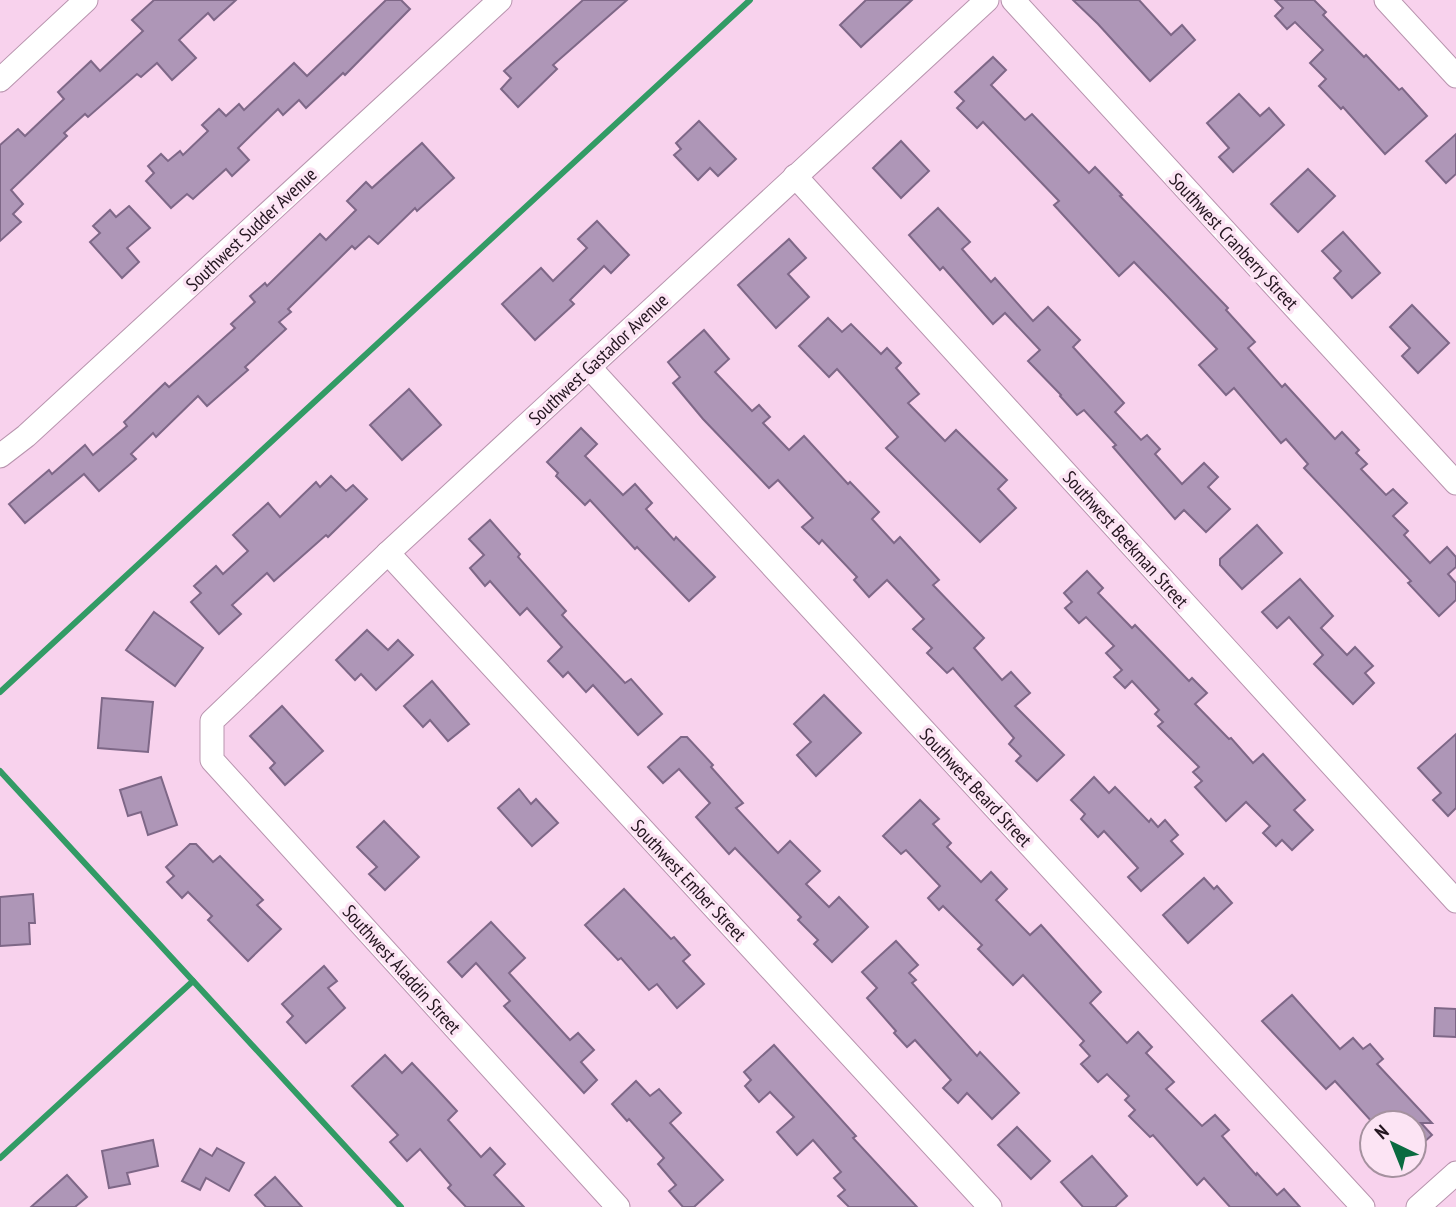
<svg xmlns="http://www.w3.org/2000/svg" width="1456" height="1207" viewBox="0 0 1456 1207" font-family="'PT Sans Narrow',sans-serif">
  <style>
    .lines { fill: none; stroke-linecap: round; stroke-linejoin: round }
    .stream { stroke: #329b65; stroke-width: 6 }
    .building { fill: #ae96b7; stroke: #7e6787; stroke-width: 2 }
    .street-casing { stroke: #b894ae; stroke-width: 25 }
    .street { stroke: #fff; stroke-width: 23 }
    .labels { text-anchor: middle; stroke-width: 7; stroke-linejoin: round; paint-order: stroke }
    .street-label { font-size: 19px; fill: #23151f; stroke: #fce4f4 }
  </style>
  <rect width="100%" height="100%" fill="#f8d2ed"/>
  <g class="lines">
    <g class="stream">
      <polyline points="0,692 750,0"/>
      <polyline points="0,771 401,1207"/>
      <polyline points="0,1158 193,981"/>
    </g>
  </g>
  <g class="building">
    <polygon points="154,0 236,0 214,20 208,13 179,40 196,58 172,80 157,63 141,77 137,74 88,117 85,114 64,133 67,136 11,190 23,204 13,214 21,222 0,241 0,145 18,129 25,136 64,99 58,92 91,61 100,71 143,31 132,20"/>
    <polygon points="386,0 401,0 410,9 345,75 343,73 306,108 299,100 283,115 278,109 238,148 249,160 232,176 226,169 193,199 187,194 171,208 146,181 154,173 148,166 161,154 168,161 180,151 183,155 208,131 202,125 219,109 226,116 239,104 244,110 294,63 307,76"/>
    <polygon points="583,0 627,0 553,65 557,69 518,107 501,89 511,78 504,71"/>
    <polygon points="866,0 912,0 861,47 840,25"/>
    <polygon points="1073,0 1139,0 1171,35 1182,25 1195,40 1150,81 1098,24"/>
    <polygon points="1275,0 1314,0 1326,12 1323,15 1364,57 1366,55 1399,90 1402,88 1427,116 1385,154 1343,107 1341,109 1319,86 1326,79 1310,63 1323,50 1295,22 1287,29 1275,16 1283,8"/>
    <polygon points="993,57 1006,70 991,85 1025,120 1032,114 1089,173 1095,167 1122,195 1120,196 1228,308 1226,310 1255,342 1248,348 1282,387 1285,384 1335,439 1342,432 1359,450 1356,453 1367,464 1361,469 1386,495 1393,489 1407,503 1393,516 1408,531 1404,535 1430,563 1447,547 1456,557 1456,567 1448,574 1456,583 1456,600 1439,616 1408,583 1411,581 1304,468 1308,464 1286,439 1281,443 1234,388 1226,395 1199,365 1217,349 1167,296 1134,262 1119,276 1054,205 1059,201 983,122 977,128 957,108 964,101 955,92"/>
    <polygon points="1239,94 1260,116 1269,108 1284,125 1233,172 1219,157 1229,148 1207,123"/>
    <polygon points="699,121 736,159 718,176 710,168 698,180 674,155 681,149 676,143"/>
    <polygon points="1456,134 1456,174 1446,183 1426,161"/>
    <polygon points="901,141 929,171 901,198 873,168"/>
    <polygon points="422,143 454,178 417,211 415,208 378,244 369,236 355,249 352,246 288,309 291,312 279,322 286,329 245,367 248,370 207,406 198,396 156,437 153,433 131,454 136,459 99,491 84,474 25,523 9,504 49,470 52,474 85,445 93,455 127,426 124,422 165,383 169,387 235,328 231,324 255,302 250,296 265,283 267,286 320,234 326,240 356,210 347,201 366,182 372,188"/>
    <polygon points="1308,169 1335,196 1298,232 1271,204"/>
    <polygon points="129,206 150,228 127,248 139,262 122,278 90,242 100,233 93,226 110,210 116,217"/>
    <polygon points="938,208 970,242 962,249 991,282 995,278 1033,321 1048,307 1080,340 1073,347 1124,403 1115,412 1141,440 1147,435 1160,449 1155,454 1182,484 1204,463 1218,477 1208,487 1230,509 1206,532 1184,510 1175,519 1113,447 1116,445 1084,410 1077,415 1060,396 1061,395 1028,361 1040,350 1005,313 993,324 943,267 940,270 909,235"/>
    <polygon points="597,221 629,255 611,273 604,266 570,300 574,304 535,340 502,304 541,268 553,281 587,248 578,239"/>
    <polygon points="1343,232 1380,273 1352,298 1334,278 1341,271 1322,251"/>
    <polygon points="789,239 806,258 788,274 809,297 776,328 738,285"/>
    <polygon points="1412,305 1449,343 1418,373 1402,356 1410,348 1390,327"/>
    <polygon points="828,318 842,332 851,324 881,354 887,348 901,363 896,368 919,394 908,403 945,441 956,430 1007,480 998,489 1016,508 980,542 886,448 898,437 837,369 829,377 799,346"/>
    <polygon points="704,330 729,359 715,372 752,411 759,405 770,417 763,423 789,450 804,436 848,484 850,482 879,512 872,519 894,543 900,537 939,580 933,585 984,638 974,648 1002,680 1011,672 1030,693 1015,706 1064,755 1037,781 1016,761 1021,756 1009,744 1014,738 953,668 947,673 927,653 932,648 913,629 924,619 887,580 869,597 854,580 857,577 822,540 819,544 802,527 813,518 778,480 769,488 703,419 673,383 680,377 668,362"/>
    <polygon points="409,389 441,425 402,460 370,425"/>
    <polygon points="581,428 597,444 585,456 623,495 635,484 652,503 646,509 674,540 676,537 715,577 689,601 637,547 635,549 590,500 585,505 556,476 558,473 547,462"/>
    <polygon points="331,476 346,491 353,485 367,499 328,537 326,535 274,581 267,573 232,605 241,614 219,634 191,602 201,593 194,586 216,566 223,574 248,551 233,535 268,503 280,517 316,482 320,487"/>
    <polygon points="490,520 520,554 518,557 566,611 562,615 625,683 631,679 662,714 638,735 593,685 586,692 568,672 563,677 548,661 562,647 527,608 520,615 490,581 485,586 470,568 484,555 469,539"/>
    <polygon points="1257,525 1282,553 1242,589 1220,565 1220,559"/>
    <polygon points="1087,571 1103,588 1098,593 1132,628 1135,625 1189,681 1192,678 1207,693 1195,704 1229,739 1231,738 1253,763 1263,754 1305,800 1294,810 1313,830 1292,850 1282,840 1276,846 1263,833 1270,826 1246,802 1226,821 1195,787 1202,781 1193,772 1199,767 1158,726 1163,722 1155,714 1159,710 1132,681 1125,688 1114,677 1122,670 1106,653 1114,646 1086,617 1079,623 1065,608 1072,602 1064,593"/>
    <polygon points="1300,579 1333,616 1321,628 1347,655 1355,647 1373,666 1365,673 1374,683 1353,704 1314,664 1323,655 1289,617 1277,628 1262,612"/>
    <polygon points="154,612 203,648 175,686 126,650"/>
    <polygon points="367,630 388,650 398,640 413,655 376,690 361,674 355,680 336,660"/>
    <polygon points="432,681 469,724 448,741 430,720 423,727 404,706"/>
    <polygon points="824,695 861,733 816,776 797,755 811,742 794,724"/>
    <polygon points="102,698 153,702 148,752 98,748"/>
    <polygon points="282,706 323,751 285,785 270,768 275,763 250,736"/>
    <polygon points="1456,734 1456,808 1448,816 1433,800 1441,793 1418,768"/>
    <polygon points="681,737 687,737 713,765 711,767 743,803 736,808 778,853 790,841 820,871 806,884 829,907 839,897 868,927 832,962 814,944 818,940 798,920 801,917 735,848 729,854 696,817 710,803 679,769 663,783 648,767"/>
    <polygon points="161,777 177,825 148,835 141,812 128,816 120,790"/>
    <polygon points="1094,777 1109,793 1115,787 1149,822 1151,819 1158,827 1165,820 1178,835 1171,841 1183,854 1141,891 1128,877 1138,868 1104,831 1098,837 1081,819 1085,814 1071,800"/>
    <polygon points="519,789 531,804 536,799 558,823 532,846 498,808"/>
    <polygon points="920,800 939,819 933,824 951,843 947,847 981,882 991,872 1007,889 996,900 1030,935 1041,925 1101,992 1090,1003 1127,1043 1138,1032 1152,1047 1146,1053 1174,1082 1166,1089 1202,1126 1215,1115 1229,1130 1222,1136 1256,1175 1257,1173 1277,1195 1284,1189 1300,1207 1230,1207 1204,1178 1197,1185 1153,1135 1150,1137 1129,1116 1135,1110 1125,1100 1129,1096 1107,1074 1098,1082 1081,1064 1090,1056 1080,1045 1084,1041 1023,975 1013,985 978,949 982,945 943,906 939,910 928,898 940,886 906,850 901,854 883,836"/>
    <polygon points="384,821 419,857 385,890 369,874 377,867 357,847"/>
    <polygon points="190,844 196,844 213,862 220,856 263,900 257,905 281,929 248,961 208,920 212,916 188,892 182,898 167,882 174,876 166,867"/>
    <polygon points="1204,878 1214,889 1217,886 1232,903 1188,943 1163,915"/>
    <polygon points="624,889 671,939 674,937 690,955 683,961 704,984 677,1008 657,984 649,990 621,958 618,960 585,925"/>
    <polygon points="33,894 35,923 29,923 30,944 0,946 0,897"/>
    <polygon points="491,922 525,958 509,973 570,1040 578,1033 594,1050 581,1062 597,1080 584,1093 504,1006 510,1001 476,963 462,977 448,962"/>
    <polygon points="896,941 918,965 909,973 916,980 912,983 977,1056 980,1052 1019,1093 992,1119 967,1093 958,1103 943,1088 951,1080 915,1040 907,1047 894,1033 896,1031 867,998 877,988 862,972"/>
    <polygon points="324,966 337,981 328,988 345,1008 306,1043 287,1022 293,1016 282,1004"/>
    <polygon points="1292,995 1340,1049 1353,1038 1363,1049 1370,1044 1383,1059 1377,1064 1432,1123 1421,1123 1432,1135 1414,1151 1414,1123 1373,1123 1335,1081 1326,1089 1262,1021"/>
    <polygon points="1435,1008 1456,1009 1456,1037 1434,1036"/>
    <polygon points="774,1045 856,1136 853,1138 917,1207 849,1207 838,1196 845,1190 834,1178 841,1172 813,1140 797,1155 777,1132 794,1117 770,1092 759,1102 745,1086 751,1080 744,1072"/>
    <polygon points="385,1055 402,1073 412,1063 433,1085 457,1111 448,1120 481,1157 490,1148 505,1164 494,1175 524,1207 466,1207 448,1188 451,1185 420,1149 407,1161 390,1142 398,1135 352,1086"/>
    <polygon points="636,1081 650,1096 659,1089 681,1113 670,1123 723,1180 694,1207 683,1207 669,1191 676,1185 658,1164 664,1158 629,1119 627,1121 612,1104"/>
    <polygon points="1017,1127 1050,1161 1031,1179 998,1145"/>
    <polygon points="153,1140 158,1166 127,1173 130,1184 109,1188 102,1151"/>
    <polygon points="217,1148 244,1163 229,1191 206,1178 200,1190 182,1181 200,1149 212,1156"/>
    <polygon points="1092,1156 1127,1196 1115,1207 1083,1207 1061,1182"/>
    <polygon points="67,1175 87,1197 75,1207 31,1207"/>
    <polygon points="275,1177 302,1207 266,1207 255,1195"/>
  </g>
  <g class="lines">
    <defs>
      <g id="street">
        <polyline points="1013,0 1456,483"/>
        <polyline points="1386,0 1456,76"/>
        <polyline points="0,80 86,0"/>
        <polyline points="795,176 1456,901"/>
        <polyline points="590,368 1363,1207"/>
        <polyline points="0,456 26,436 500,0"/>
        <polyline points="388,553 990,1207"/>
        <polyline points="618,1207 212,760 212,721 388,553 987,0"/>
        <polyline points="1418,1207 1456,1173"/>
      </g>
    </defs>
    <use href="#street" class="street-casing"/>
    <use href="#street" class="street"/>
  </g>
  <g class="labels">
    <g class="street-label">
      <text transform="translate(251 229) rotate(-43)" y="7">Southwest Sudder Avenue</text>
      <text transform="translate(1234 241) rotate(47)" y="7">Southwest Cranberry Street</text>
      <text transform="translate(598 359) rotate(-43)" y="7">Southwest Gastador Avenue</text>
      <text transform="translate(1126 539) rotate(48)" y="7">Southwest Beekman Street</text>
      <text transform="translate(976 787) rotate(47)" y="7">Southwest Beard Street</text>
      <text transform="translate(689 880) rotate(47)" y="7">Southwest Ember Street</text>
      <text transform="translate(402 969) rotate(48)" y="7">Southwest Aladdin Street</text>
    </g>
  </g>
  <g transform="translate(1393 1144) rotate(317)"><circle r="33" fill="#fce4f4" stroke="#a5919f" stroke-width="2"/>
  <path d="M0-5L12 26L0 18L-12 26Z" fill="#0a6b40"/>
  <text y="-10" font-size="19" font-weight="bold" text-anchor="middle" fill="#23151f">N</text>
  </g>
</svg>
